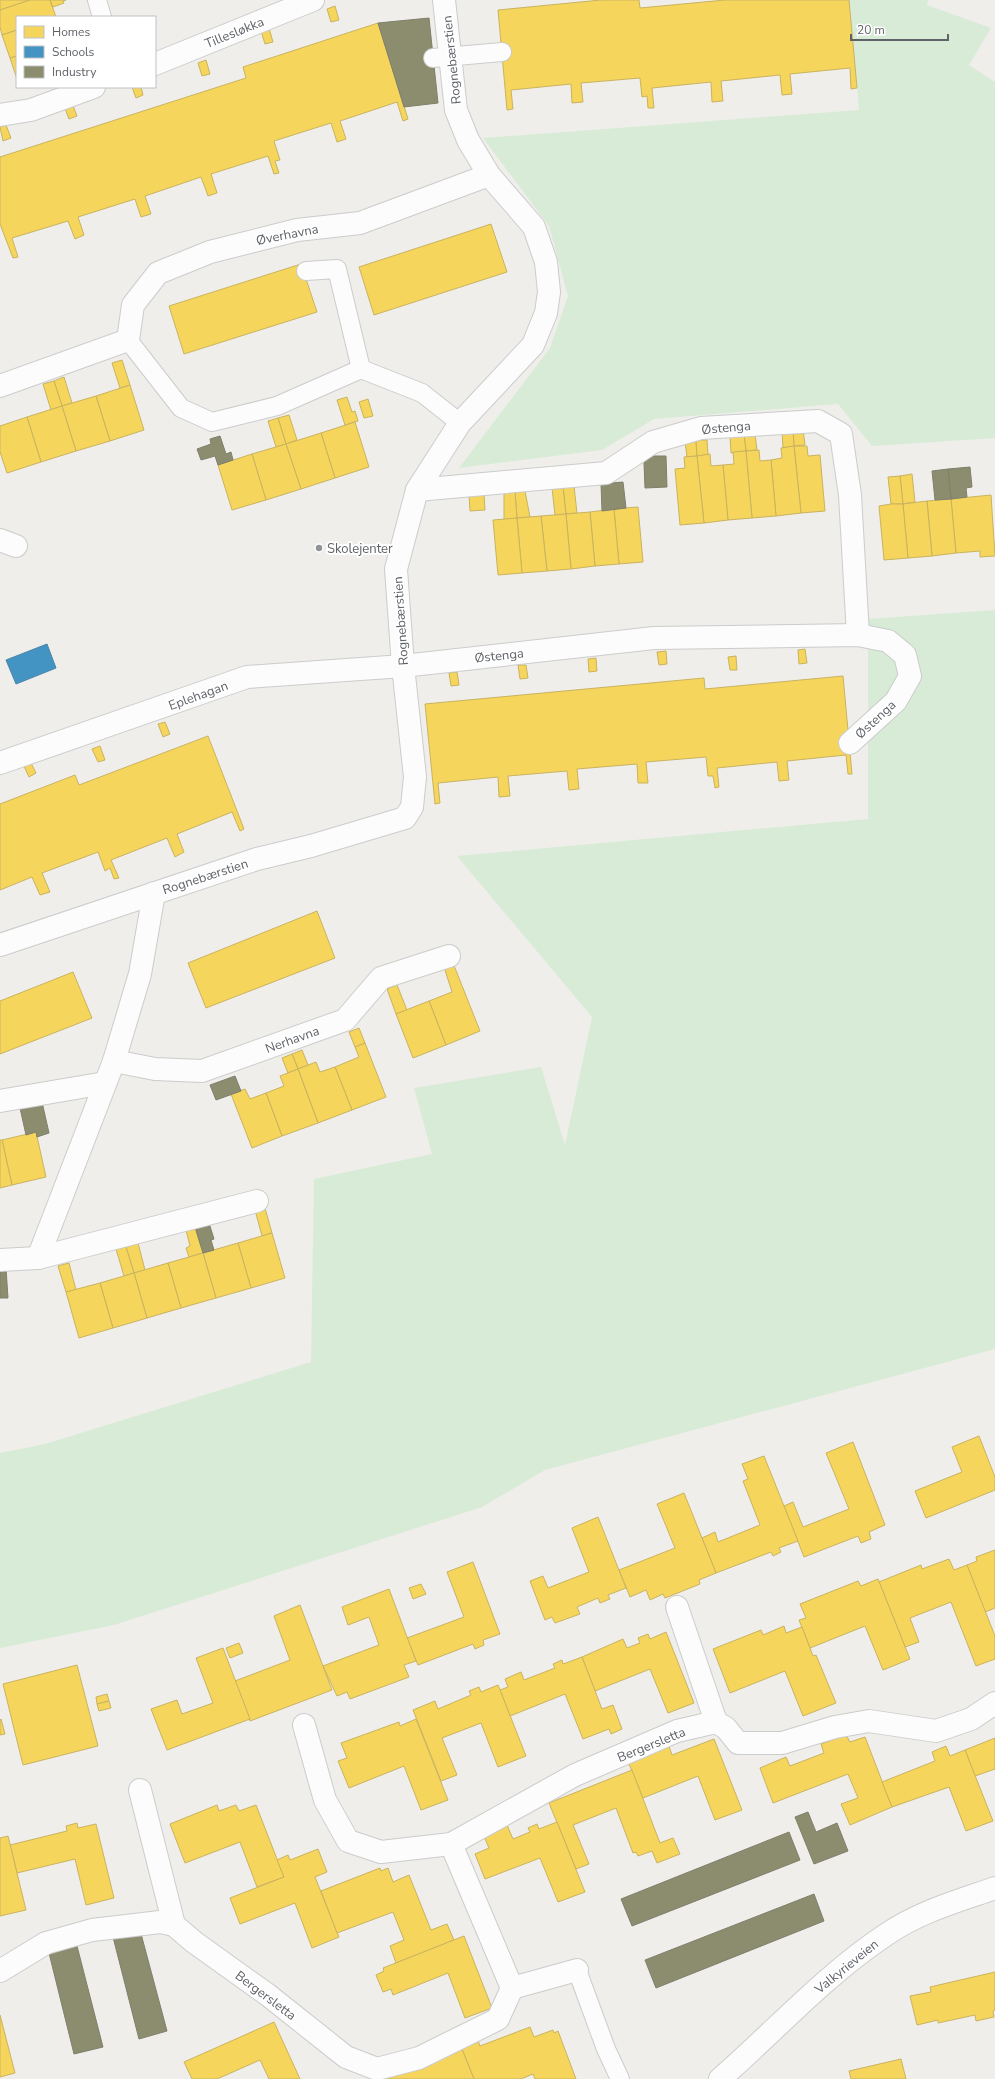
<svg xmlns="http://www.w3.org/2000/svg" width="995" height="2079" viewBox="0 0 995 2079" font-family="'Nunito Sans',sans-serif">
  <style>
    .green { fill: #d8ebd6 }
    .homes { fill: #f6d55c; stroke: #c9b360 }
    .schools { fill: #4393c3; stroke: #4b85a8 }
    .industry { fill: #8c8c6e; stroke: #7e806c }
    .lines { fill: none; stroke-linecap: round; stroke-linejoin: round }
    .service-casing { stroke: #cbcccc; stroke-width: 20 }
    .minor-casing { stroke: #cbcccc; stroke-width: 24 }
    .service { stroke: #fdfcfc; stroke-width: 18 }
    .minor { stroke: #fdfcfc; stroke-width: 22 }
    .poi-dot { fill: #919496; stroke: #fff; stroke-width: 1.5 }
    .labels { text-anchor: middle; stroke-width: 4; stroke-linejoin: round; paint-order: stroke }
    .street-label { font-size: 13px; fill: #5f6368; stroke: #fff }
    .poi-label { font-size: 13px; fill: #5f6368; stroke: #fff; text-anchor: start }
  </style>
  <rect width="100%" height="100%" fill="#efeeea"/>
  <g class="green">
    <polygon points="849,0 928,0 927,5 991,28 969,65 995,82 995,438 872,446 838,404 654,419 602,450 459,468 550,348 568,296 549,226 483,138 859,110"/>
    <polygon points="995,610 995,1349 545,1470 482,1507 114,1625 0,1648 0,1453 45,1444 311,1362 314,1179 432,1154 414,1088 541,1067 565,1145 592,1017 457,856 868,819 868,619"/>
  </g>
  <g class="homes">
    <polygon points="0,0 30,0 0,10"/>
    <polygon points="30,0 50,0 56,17 17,17 17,30 2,35 0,27 0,10"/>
    <polygon points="50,0 66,0 63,1 64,3 53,7"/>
    <polygon points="601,0 639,0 640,8 725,0 849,0 857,88 851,89 850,68 790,74 792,94 782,95 780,75 721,81 723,101 712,102 711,82 652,88 654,108 648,108 647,96 642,97 640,78 581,83 583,102 572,103 571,84 511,90 513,109 507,110 498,10"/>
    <polygon points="335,6 339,20 331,22 327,9"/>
    <polygon points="378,23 408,119 403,121 397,102 340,121 346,139 337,142 331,123 274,141 280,160 275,161 279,173 274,174 268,156 211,174 217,193 208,196 201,177 145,196 151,214 141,217 135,199 78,217 84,235 75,239 68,221 12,238 18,257 13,258 0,224 0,157 246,78 243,67"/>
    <polygon points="269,28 273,42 265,44 261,31"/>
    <polygon points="17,30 17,56 10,58 2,35"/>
    <polygon points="17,56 17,79 10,58"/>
    <polygon points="206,60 210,74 202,76 198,63"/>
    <polygon points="132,87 141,87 143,95 136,98"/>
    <polygon points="72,103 77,116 69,119 64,106"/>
    <polygon points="6,125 11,138 3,141 0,127"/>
    <polygon points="491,224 507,272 374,315 359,267"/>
    <polygon points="301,264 317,312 184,354 169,306"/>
    <polygon points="122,360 130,385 120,388 112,363"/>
    <polygon points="64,377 72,403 62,406 54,381"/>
    <polygon points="54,381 62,406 51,410 43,384"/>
    <polygon points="130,385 144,430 110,441 96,396"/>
    <polygon points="96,396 110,441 76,451 62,406"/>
    <polygon points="347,397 352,412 355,411 358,421 345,425 337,400"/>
    <polygon points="368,399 373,416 364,418 359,402"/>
    <polygon points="62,406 76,451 41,462 27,417"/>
    <polygon points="289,415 297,440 286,444 278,418"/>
    <polygon points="27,417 41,462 7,473 0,452 0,426"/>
    <polygon points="278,418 286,444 276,447 268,421"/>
    <polygon points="355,422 369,467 335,478 321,433"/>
    <polygon points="803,429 805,445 794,446 793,430"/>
    <polygon points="793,430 794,446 783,448 782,431"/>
    <polygon points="321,433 335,478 301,489 286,444"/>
    <polygon points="755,434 757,450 746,451 744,435"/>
    <polygon points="744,435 746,451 731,453 730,436"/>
    <polygon points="696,440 697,456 687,457 685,441"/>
    <polygon points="696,440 707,440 708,455 697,456"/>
    <polygon points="286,444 301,489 266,500 252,454"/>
    <polygon points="794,446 807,446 808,456 820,455 825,511 801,513"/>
    <polygon points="794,446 801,513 776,516 771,460 782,458 781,448"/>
    <polygon points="759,450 760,461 771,460 776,516 752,518 746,451"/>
    <polygon points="746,451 752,518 728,520 723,465 734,464 733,452"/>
    <polygon points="252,454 266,500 232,510 218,465"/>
    <polygon points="710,454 711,466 723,465 728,520 704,523 697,456"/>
    <polygon points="697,456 704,523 680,525 675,469 685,468 684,457"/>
    <polygon points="912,474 915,502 903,504 900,476"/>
    <polygon points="900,476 903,504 891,504 888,477"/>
    <polygon points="574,486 577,513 566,514 563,487"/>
    <polygon points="563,487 566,514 555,515 552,488"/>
    <polygon points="525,491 530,517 517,518 515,492"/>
    <polygon points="515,492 517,518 504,520 504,493"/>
    <polygon points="484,494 485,510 470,511 469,495"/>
    <polygon points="991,495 995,556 980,557 980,551 956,553 951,499"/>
    <polygon points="951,499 956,553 932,556 927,501"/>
    <polygon points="927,501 932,556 908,558 903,504"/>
    <polygon points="891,504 903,504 908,558 884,560 879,506"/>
    <polygon points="638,507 643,562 619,564 614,509"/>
    <polygon points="614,509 619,564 595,566 590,512"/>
    <polygon points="590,512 595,566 571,569 566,514"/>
    <polygon points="566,514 571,569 547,571 541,516"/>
    <polygon points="541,516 547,571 522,573 517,518"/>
    <polygon points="517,518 522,573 498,575 493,520"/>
    <polygon points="805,649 807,663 799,664 798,650"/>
    <polygon points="666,651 667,664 659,665 657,652"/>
    <polygon points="736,656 737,670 730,670 728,657"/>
    <polygon points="596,658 597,671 589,672 588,659"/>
    <polygon points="518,665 526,665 528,678 520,679"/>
    <polygon points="457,672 459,685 451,686 449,673"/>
    <polygon points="843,676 852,774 848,774 846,755 787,761 789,780 779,781 777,762 717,768 719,787 715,788 713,776 708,776 706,757 646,762 648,783 638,783 637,764 577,769 579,789 569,790 567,771 508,776 510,796 499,797 498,777 438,783 440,803 435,804 425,704 704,678 705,689"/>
    <polygon points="165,722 170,734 163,737 158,724"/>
    <polygon points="208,736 244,829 240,831 232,812 177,834 184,852 175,857 167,838 111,860 119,878 114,879 110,868 105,871 98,852 42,873 50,892 40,895 32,877 0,890 0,804 75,775 79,785"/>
    <polygon points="100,746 105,760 98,762 92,749"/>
    <polygon points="30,761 36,773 29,777 23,764"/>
    <polygon points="317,911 335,958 206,1008 188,963"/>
    <polygon points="453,963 480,1031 446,1045 429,1001 452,992 444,967"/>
    <polygon points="73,972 92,1018 0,1054 0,1001"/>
    <polygon points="397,985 407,1010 396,1014 387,989"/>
    <polygon points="429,1001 446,1045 413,1058 396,1014"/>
    <polygon points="359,1028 365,1043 355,1047 349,1032"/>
    <polygon points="365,1043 386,1097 352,1110 335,1067 359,1057 355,1047"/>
    <polygon points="302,1050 308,1065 298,1069 292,1054"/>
    <polygon points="292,1054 298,1069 288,1073 282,1058"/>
    <polygon points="316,1062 320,1072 335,1067 352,1110 318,1123 298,1069"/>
    <polygon points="298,1069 318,1123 282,1136 266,1093 284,1086 280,1076"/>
    <polygon points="245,1089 250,1099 266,1093 282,1136 252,1148 231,1094"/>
    <polygon points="36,1132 46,1177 12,1185 2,1140"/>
    <polygon points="0,1140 2,1140 12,1185 0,1188"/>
    <polygon points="265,1208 272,1233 262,1236 255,1210"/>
    <polygon points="195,1227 203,1253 189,1257 186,1248 190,1246 186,1230"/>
    <polygon points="272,1233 285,1278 251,1288 238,1243"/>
    <polygon points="138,1243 145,1270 134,1273 126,1247"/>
    <polygon points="238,1243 251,1288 216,1298 203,1253"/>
    <polygon points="126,1247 134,1273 124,1276 116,1249"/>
    <polygon points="203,1253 216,1298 181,1308 168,1263"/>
    <polygon points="69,1263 76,1290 66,1292 58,1266"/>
    <polygon points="168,1263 181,1308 147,1318 134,1273"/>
    <polygon points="134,1273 147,1318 113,1328 100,1283"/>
    <polygon points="100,1283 113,1328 79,1338 66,1292"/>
    <polygon points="979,1436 995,1477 995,1490 926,1518 915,1491 962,1472 952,1447"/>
    <polygon points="853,1442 885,1525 869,1532 871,1539 861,1543 858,1536 804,1557 784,1506 793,1502 803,1527 849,1509 826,1453"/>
    <polygon points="764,1456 798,1541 779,1548 781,1552 773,1556 771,1552 716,1573 702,1538 715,1532 718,1542 760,1525 743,1481 748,1479 742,1464"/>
    <polygon points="684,1493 716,1573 699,1580 700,1584 665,1598 663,1594 650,1600 646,1590 630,1597 619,1570 675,1548 657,1504"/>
    <polygon points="598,1517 626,1588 608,1595 610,1599 600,1603 598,1598 577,1607 580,1614 555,1623 552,1617 545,1620 530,1581 543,1576 548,1588 589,1572 572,1528"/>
    <polygon points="995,1550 995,1608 985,1612 967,1565 977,1561 976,1557"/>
    <polygon points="949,1559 954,1570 967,1565 995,1636 995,1659 976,1666 951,1602 910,1618 919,1642 905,1647 879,1582 921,1565 922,1569"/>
    <polygon points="473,1562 500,1634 483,1640 484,1645 475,1649 473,1644 418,1665 407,1638 464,1617 447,1572"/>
    <polygon points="878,1579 910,1659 883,1670 865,1626 810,1648 799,1620 806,1618 800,1604 858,1581 861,1586"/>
    <polygon points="421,1584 426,1594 413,1599 409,1588"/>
    <polygon points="389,1589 416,1661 404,1665 409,1677 350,1699 347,1692 337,1696 323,1666 379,1645 369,1617 348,1625 342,1607"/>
    <polygon points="300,1605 332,1690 250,1721 235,1681 290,1660 274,1616"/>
    <polygon points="784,1626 786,1633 802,1627 813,1656 816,1655 836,1703 803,1716 785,1671 730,1693 713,1649 761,1630 763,1635"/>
    <polygon points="666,1632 694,1703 668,1713 650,1669 595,1691 582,1657 623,1639 627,1648 640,1643 638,1638 648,1634 650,1639"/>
    <polygon points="239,1643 243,1653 230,1658 226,1648"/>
    <polygon points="223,1648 250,1719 167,1750 151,1709 177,1700 182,1714 213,1703 196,1658"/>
    <polygon points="582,1657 602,1709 613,1705 622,1729 611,1734 609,1729 583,1739 565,1694 510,1716 500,1690 508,1687 505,1679 521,1672 524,1680 555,1668 553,1664 562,1660 563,1664"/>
    <polygon points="77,1665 98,1746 23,1765 3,1684"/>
    <polygon points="498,1685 526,1756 498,1767 481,1723 442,1738 457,1775 441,1781 413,1710 435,1701 438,1709 471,1695 469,1691 479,1687 481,1692"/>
    <polygon points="107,1694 109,1701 97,1704 96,1697"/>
    <polygon points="109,1701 111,1708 99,1711 97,1704"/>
    <polygon points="1,1719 5,1734 0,1735 0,1720"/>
    <polygon points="416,1719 448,1800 421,1810 404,1766 349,1788 338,1761 347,1758 341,1743 399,1722 400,1726"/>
    <polygon points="846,1735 850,1742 865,1737 892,1807 850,1825 841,1804 858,1798 848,1774 773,1803 760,1768 786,1757 790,1766 824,1753 821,1744"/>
    <polygon points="995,1738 995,1769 975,1776 965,1750"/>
    <polygon points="714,1739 742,1810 715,1820 698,1776 643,1798 627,1759 668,1743 672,1755"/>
    <polygon points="946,1746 950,1756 965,1750 993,1821 966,1831 949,1787 892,1807 882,1782 935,1761 932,1752"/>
    <polygon points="632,1770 660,1843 673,1838 680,1854 657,1863 652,1851 638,1856 636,1852 633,1853 616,1808 573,1825 589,1864 576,1869 549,1803"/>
    <polygon points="217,1805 219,1811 236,1805 239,1811 256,1805 284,1877 257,1887 240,1842 185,1863 170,1824"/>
    <polygon points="557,1822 585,1892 558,1902 540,1858 485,1879 475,1854 489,1848 483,1834 507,1825 513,1839 530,1832 528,1828 537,1824 539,1829"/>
    <polygon points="77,1823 78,1828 96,1824 114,1898 86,1905 75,1859 17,1873 10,1845 67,1831 66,1826"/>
    <polygon points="8,1836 26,1910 0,1916 0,1838"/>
    <polygon points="318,1849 327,1872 315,1877 339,1937 312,1948 295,1903 240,1924 230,1898 284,1877 277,1860 288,1855 290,1860"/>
    <polygon points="380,1868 381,1871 388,1868 393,1882 409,1875 431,1930 447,1924 454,1940 396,1963 390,1946 404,1940 393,1912 337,1933 321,1891"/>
    <polygon points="464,1936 492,2008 465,2018 448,1973 393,1995 391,1989 383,1992 376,1975 384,1971 383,1968"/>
    <polygon points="995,1972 995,2010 993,2011 994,2017 976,2021 975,2015 938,2023 938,2020 917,2025 910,1996 931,1992 930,1987"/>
    <polygon points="0,2015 15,2073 0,2077"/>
    <polygon points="274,2022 300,2079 269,2079 260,2060 217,2079 192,2079 184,2062"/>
    <polygon points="530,2027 534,2037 553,2030 554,2033 558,2031 576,2079 535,2079 533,2074 521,2079 474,2079 461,2047 478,2041 480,2046"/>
    <polygon points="462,2049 474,2079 377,2079 399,2074"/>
    <polygon points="901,2059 906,2079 851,2079 849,2071"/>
  </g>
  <polygon class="schools" points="47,644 56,668 16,684 6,660"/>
  <g class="industry">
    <polygon points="429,18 438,103 404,107 378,23"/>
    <polygon points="220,436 226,454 231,452 233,460 218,465 215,456 201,460 197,449 211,444 210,439"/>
    <polygon points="652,456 666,456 667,487 645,488 644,463"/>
    <polygon points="970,467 972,487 966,488 967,497 951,499 948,469"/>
    <polygon points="948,469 951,499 935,500 932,471"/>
    <polygon points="623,482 626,508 602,511 601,484"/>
    <polygon points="235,1076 241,1091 216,1100 210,1085"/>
    <polygon points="42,1102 49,1133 37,1137 36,1132 26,1135 20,1108"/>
    <polygon points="209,1223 214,1239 211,1240 214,1250 203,1253 195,1227"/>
    <polygon points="0,1268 6,1268 8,1298 0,1298"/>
    <polygon points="808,1812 816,1832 837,1823 848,1851 814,1864 795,1817"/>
    <polygon points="789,1832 800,1860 632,1926 621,1899"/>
    <polygon points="814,1894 824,1921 656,1988 645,1960"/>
    <polygon points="140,1930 167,2031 139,2039 113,1937"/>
    <polygon points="77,1946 103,2047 74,2054 49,1953"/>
  </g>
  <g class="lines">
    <defs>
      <g id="service">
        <polyline points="97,0 102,17"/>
        <polyline points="433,58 502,52"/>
        <polyline points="306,271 337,269 361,369 422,393 460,423"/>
        <polyline points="128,340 181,408 212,422 277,406 361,369"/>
        <polyline points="577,1970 606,2049 620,2079"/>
      </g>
      <g id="minor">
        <polyline points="155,64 313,0"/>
        <polyline points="0,115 31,110 94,87"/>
        <polyline points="0,386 128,340 133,305 158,273 210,252 297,230 360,223 489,175"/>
        <polyline points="417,490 606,473 653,442 701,428 818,421 841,434 850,495 858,635"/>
        <polyline points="0,540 16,546"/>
        <polyline points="0,763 247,677 403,666 654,638 858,635 888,641 905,655 910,676 896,701 850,743"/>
        <polyline points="0,945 257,859 311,846 405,818 412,807 415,777 403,666 396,569 417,490 460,423 533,345 546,313 549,292 546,262 534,227 489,175 468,140 456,110 444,0"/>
        <polyline points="114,1061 155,1069 202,1071 345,1020 381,978 449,956"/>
        <polyline points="0,1101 105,1083"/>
        <polyline points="38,1258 114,1061 140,974 154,893"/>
        <polyline points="0,1260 38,1258 257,1201"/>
        <polyline points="677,1607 716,1722"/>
        <polyline points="304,1725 325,1800 348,1841 381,1852 451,1844 575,1775 677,1731 716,1722 726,1728 738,1743 782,1743 835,1727 869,1721 936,1731 971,1719 995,1703"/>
        <polyline points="140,1790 174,1925"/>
        <polyline points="0,1971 46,1943 92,1930 160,1922 174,1925 194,1942 268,1995 346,2057 377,2069 419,2058 498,2019 512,1988 451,1844"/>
        <polyline points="512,1988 577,1970"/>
        <path d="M720,2079c55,-48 105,-104 167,-145 32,-22 71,-33 108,-46"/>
      </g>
    </defs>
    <use href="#service" class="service-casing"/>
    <use href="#minor" class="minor-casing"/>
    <use href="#service" class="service"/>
    <use href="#minor" class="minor"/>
  </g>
  <circle class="poi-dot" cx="319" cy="548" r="4"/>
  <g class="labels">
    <g class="street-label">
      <text transform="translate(234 32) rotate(-22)" y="5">Tillesløkka</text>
      <text transform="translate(451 60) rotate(-96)" y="5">Rognebærstien</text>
      <text transform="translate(287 234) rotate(-11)" y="5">Øverhavna</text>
      <text transform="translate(726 427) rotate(-5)" y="5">Østenga</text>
      <text transform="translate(400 621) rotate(-94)" y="5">Rognebærstien</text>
      <text transform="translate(499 655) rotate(-6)" y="5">Østenga</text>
      <text transform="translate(198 695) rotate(-20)" y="5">Eplehagan</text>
      <text transform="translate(875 719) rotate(-43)" y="5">Østenga</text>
      <text transform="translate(205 876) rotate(-18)" y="5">Rognebærstien</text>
      <text transform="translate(292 1039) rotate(-20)" y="5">Nerhavna</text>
      <text transform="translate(651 1744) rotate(-22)" y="5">Bergersletta</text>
      <text transform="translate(846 1966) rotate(-39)" y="5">Valkyrieveien</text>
      <text transform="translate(266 1995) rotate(37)" y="5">Bergersletta</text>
    </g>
    <g class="poi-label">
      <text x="327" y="553">Skolejenter</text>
    </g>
  </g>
  <rect x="16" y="16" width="140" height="72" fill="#ffffff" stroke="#bfc1c3"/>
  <rect x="24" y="26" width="20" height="12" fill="#f6d55c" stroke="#bfc1c3"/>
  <text x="52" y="36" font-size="12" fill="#5f6368">Homes</text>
  <rect x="24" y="46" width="20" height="12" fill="#4393c3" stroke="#bfc1c3"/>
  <text x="52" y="56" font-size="12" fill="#5f6368">Schools</text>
  <rect x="24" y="66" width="20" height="12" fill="#8c8c6e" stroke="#bfc1c3"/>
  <text x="52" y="76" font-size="12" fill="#5f6368">Industry</text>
  <path d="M851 34v6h97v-6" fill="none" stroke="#5f6368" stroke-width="2"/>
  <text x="857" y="34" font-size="12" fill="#5f6368" stroke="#ffffff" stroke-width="3" paint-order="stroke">20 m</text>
</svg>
